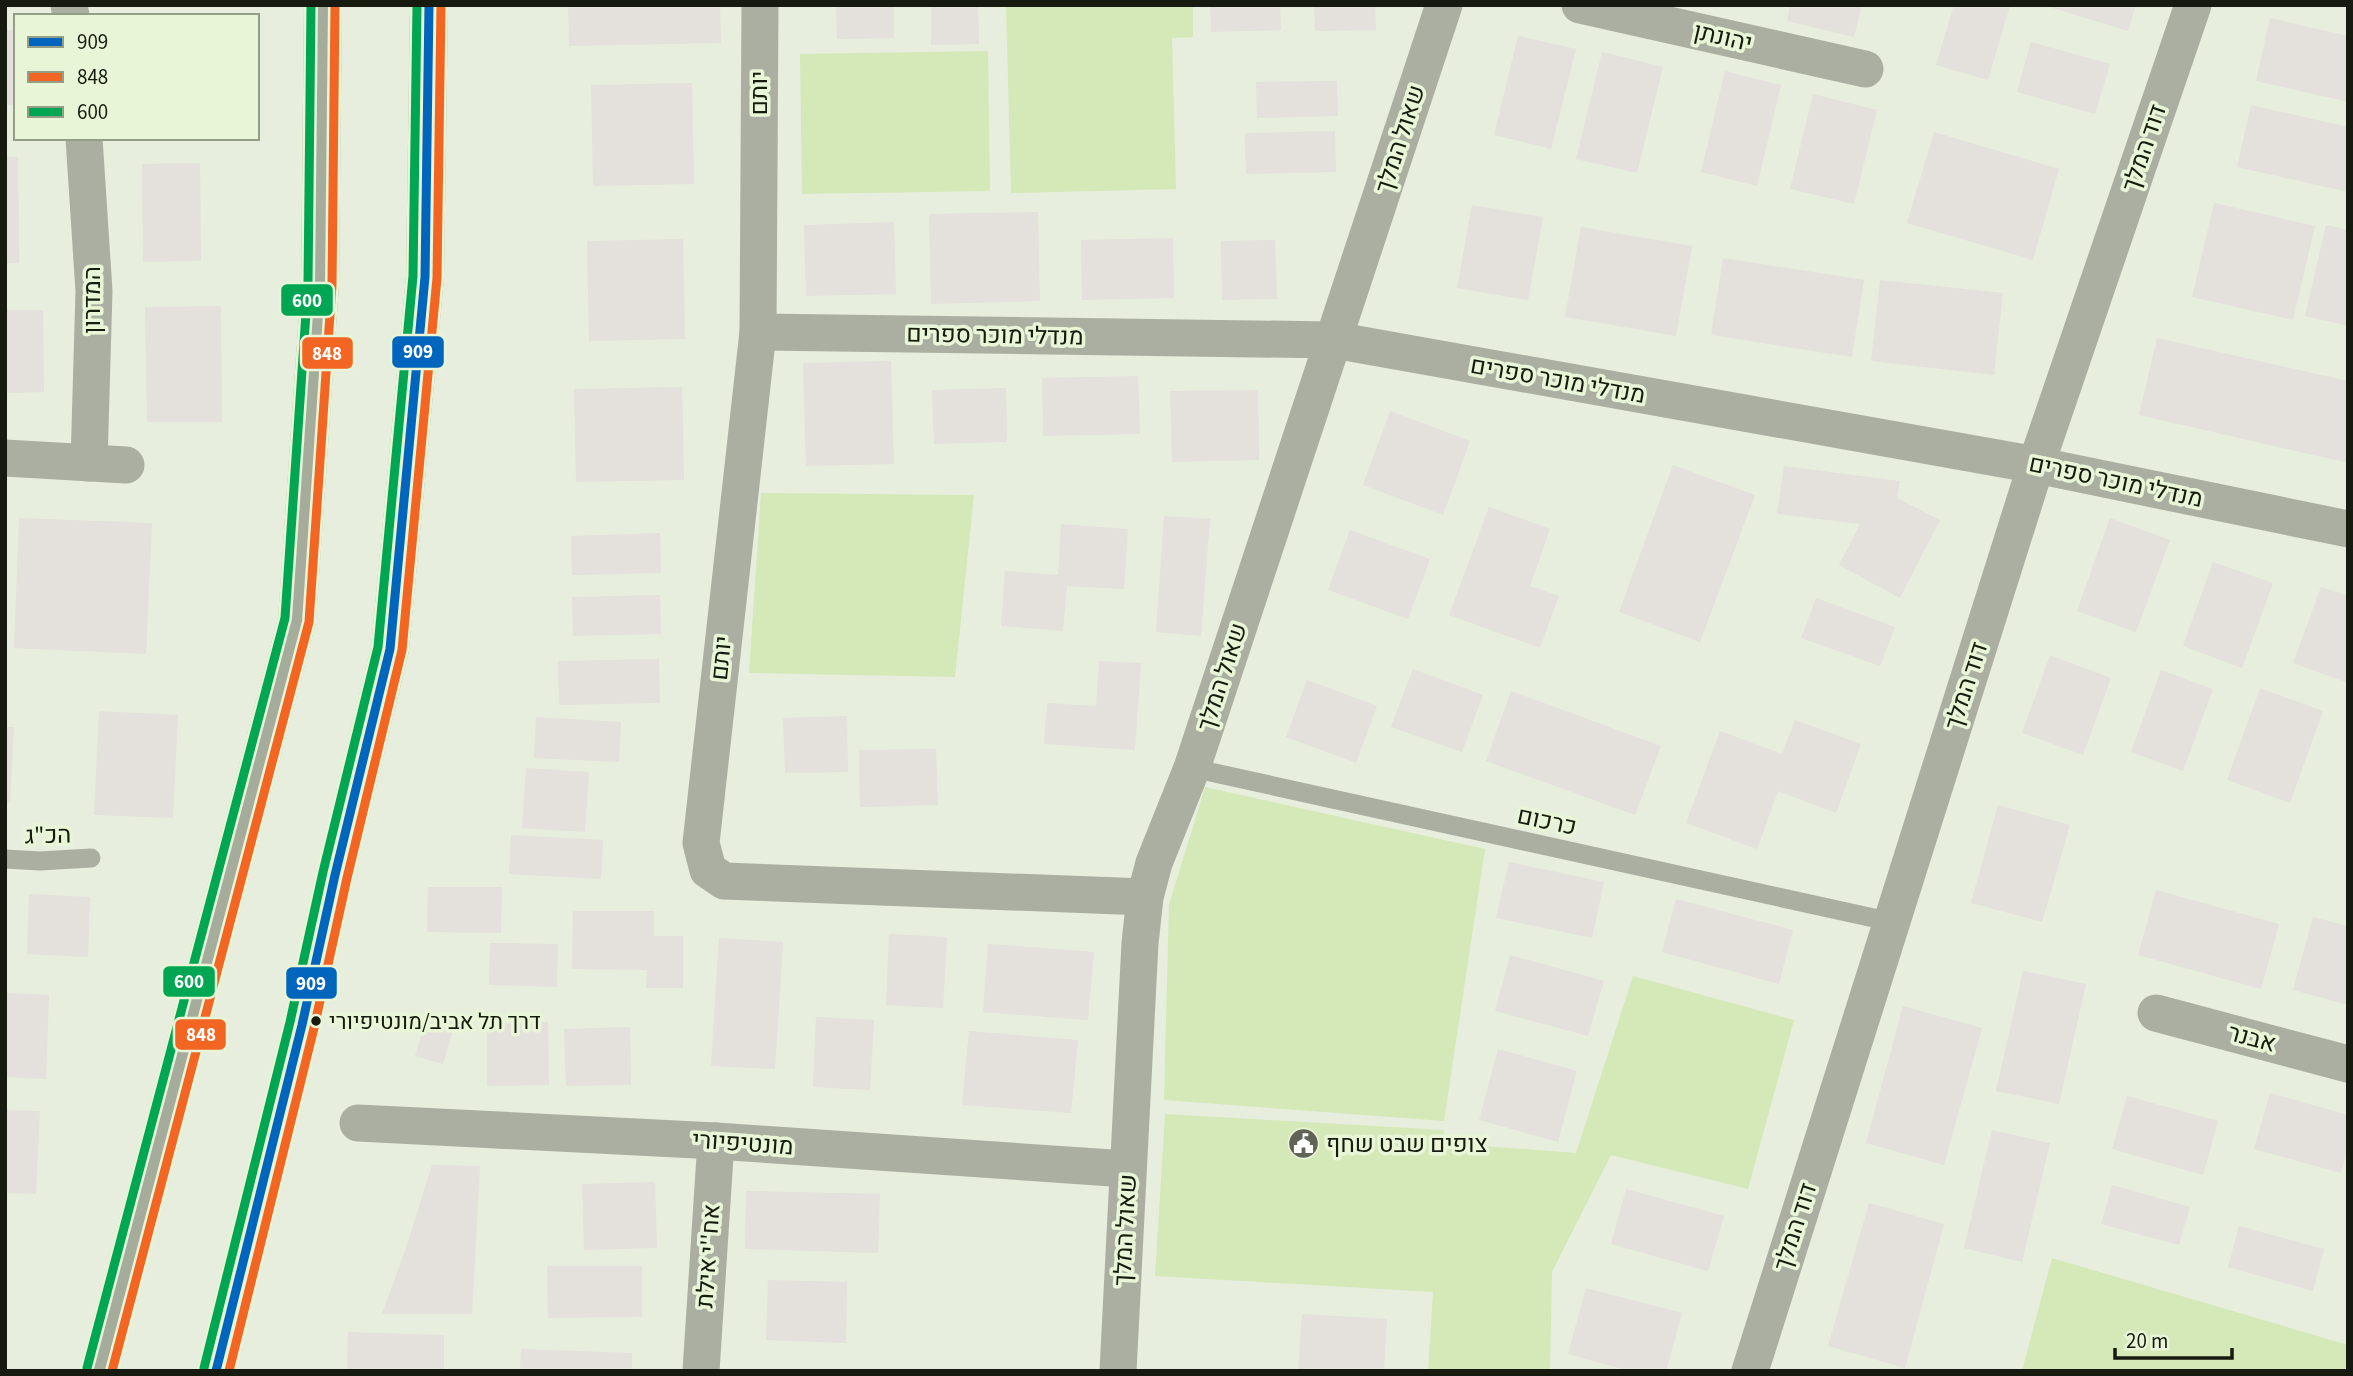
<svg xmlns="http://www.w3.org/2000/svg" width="2353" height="1376" viewBox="0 0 2353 1376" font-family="'Source Sans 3',Heebo,sans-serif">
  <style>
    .green { fill: #d5e8b8 }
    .building { fill: #e4e0db }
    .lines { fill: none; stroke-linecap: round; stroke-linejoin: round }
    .lane { stroke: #aaafa2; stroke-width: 19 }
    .street { stroke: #aaafa2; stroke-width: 37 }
    .highway { stroke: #a6ac9c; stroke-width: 38 }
    .bus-1-casing { stroke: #e8f5d6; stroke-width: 14 }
    .bus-2-casing { stroke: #e8f5d6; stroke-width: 14 }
    .bus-3-casing { stroke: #e8f5d6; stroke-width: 14 }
    .bus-1 { stroke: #0065bd; stroke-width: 9 }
    .bus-2 { stroke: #f26522; stroke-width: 9 }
    .bus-3 { stroke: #00a651; stroke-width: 9 }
    .bus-dot { fill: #161a0f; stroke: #e8f5d6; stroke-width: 2.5 }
    .labels { text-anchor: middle; stroke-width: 7; stroke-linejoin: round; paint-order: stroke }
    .bus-label { font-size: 22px; fill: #161a0f; stroke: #e8f5d6; text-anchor: start }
    .street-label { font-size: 24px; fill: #161a0f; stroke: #e8f5d6 }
    .poi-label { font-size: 24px; fill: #161a0f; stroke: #e8f5d6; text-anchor: start }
    .line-badge { stroke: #e8f5d6; stroke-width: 2.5 }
    .badge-label { font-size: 19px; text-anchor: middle; font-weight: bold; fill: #fff }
  </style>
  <rect width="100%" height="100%" fill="#e7eedd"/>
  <g class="green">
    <polygon points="1006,5 1193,5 1193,37 1172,38 1176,189 1011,193"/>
    <polygon points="988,51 990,191 802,194 800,54"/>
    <polygon points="761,493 974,495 955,677 749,673"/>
    <polygon points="1205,787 1485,849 1444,1121 1164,1100 1169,905"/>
    <polygon points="1633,976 1794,1020 1748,1189 1611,1155 1552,1272 1550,1371 1428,1371 1433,1292 1155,1276 1165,1114 1444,1130 1443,1143 1576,1153"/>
    <polygon points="2052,1258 2348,1345 2348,1371 2022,1371"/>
  </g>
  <g class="building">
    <polygon points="568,5 720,5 721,43 569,46"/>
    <polygon points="836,5 894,5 894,38 837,39"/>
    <polygon points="931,5 978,5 979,44 931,45"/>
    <polygon points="1210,5 1280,5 1281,30 1211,32"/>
    <polygon points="1314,5 1375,5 1376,30 1315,31"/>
    <polygon points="1790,5 1862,5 1854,37 1787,21"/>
    <polygon points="1954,5 2010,5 1988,80 1936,65"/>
    <polygon points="2043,5 2136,5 2128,31"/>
    <polygon points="2270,18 2348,36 2348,102 2256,81"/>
    <rect x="5" y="30" width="11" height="75"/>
    <polygon points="1518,36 1576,49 1551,149 1494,135"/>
    <polygon points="2031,42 2110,64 2095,114 2017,92"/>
    <polygon points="1602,52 1663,67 1637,173 1576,159"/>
    <polygon points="1725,71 1781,85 1757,186 1701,172"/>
    <polygon points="1337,81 1338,116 1257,118 1256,82"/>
    <polygon points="692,83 694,184 593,186 591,85"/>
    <polygon points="1813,94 1877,110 1854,204 1790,189"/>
    <polygon points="2251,105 2348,127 2348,192 2237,167"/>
    <polygon points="1335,131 1336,172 1246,174 1245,133"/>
    <polygon points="1934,132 2059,169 2033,260 1907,223"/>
    <polygon points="5,157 18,157 19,263 5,263"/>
    <polygon points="200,163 201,261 143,262 142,164"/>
    <polygon points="2214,203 2315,226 2293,320 2192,297"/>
    <polygon points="1472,205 1543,217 1528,300 1457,288"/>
    <polygon points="1038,212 1040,301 931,304 929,214"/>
    <polygon points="894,222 896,294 806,296 804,225"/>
    <polygon points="2326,225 2348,230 2348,326 2305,316"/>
    <polygon points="1581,227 1692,246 1676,336 1565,317"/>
    <polygon points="1173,238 1174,298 1082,300 1081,240"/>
    <polygon points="683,239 685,339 589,341 587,241"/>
    <polygon points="1275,240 1277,299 1222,300 1221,241"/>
    <polygon points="1723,258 1864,280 1852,357 1711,335"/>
    <polygon points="1880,280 2003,293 1994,375 1871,361"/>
    <polygon points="221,306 222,422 147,422 145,307"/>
    <polygon points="5,310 43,310 44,392 5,393"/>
    <polygon points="2157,338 2348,381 2348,463 2139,415"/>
    <polygon points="891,361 894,464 806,466 803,363"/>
    <polygon points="1138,376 1140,434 1043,436 1042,378"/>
    <polygon points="682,387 684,480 576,482 574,389"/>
    <polygon points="1006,388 1007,442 934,444 932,390"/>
    <polygon points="1258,390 1259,460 1172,462 1170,391"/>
    <polygon points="1390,411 1470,441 1443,515 1363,485"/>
    <polygon points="1673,465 1755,495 1700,642 1619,612"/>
    <polygon points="1784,466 1900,481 1897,498 1940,520 1900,598 1839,565 1860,524 1777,514"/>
    <polygon points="1489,507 1550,529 1530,586 1559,596 1540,648 1449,615"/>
    <polygon points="1164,516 1210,519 1201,636 1156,632"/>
    <polygon points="19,518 152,523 146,654 14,648"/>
    <polygon points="2110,518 2170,540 2136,632 2077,611"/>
    <polygon points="1061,524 1128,529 1124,589 1067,586 1063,631 1001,626 1005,571 1058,575"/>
    <polygon points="1350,530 1430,559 1408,619 1328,590"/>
    <polygon points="660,533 661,573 572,575 571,536"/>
    <polygon points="2213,562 2273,583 2242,668 2183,646"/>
    <polygon points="2321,587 2348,596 2348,675 2345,682 2293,663"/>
    <polygon points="660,595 661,634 573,636 572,597"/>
    <polygon points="1816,598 1895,627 1880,666 1801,638"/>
    <polygon points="2050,655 2111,678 2083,755 2022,733"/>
    <polygon points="659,659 660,703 559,705 558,661"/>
    <polygon points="1099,661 1141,663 1135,750 1044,744 1047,703 1096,706"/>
    <polygon points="1413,669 1483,695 1462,752 1391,727"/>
    <polygon points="2161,670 2213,689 2183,771 2131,752"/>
    <polygon points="1307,680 1377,706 1356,763 1286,737"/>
    <polygon points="2260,688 2323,711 2290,803 2227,780"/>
    <polygon points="1511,691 1661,746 1635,815 1486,761"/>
    <polygon points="99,711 178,715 173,818 94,815"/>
    <polygon points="847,716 848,772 785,773 783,718"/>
    <polygon points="536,717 621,722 619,762 534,758"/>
    <polygon points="1795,720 1861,744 1836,813 1778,791 1757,849 1686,823 1720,731 1782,754"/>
    <polygon points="5,727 14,727 10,803 5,803"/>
    <polygon points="936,749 938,805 860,807 859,750"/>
    <polygon points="526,768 589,772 585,832 522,828"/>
    <polygon points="1998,805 2070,825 2042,922 1971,903"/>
    <polygon points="511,835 603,840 601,879 509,874"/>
    <polygon points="1509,862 1604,882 1592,938 1496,918"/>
    <polygon points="428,887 502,887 501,933 427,932"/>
    <polygon points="2156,890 2279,924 2261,989 2138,955"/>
    <polygon points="29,894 90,897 88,957 27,954"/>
    <polygon points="1676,899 1793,930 1779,984 1662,952"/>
    <polygon points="573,911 654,911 654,936 683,936 683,988 646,988 647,970 572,969"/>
    <polygon points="2313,917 2348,926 2348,1005 2293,990"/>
    <polygon points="889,934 947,937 943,1008 886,1005"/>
    <polygon points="719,938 783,942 775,1069 711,1066"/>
    <polygon points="490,943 558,944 557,987 489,985"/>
    <polygon points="988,944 1094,952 1088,1020 983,1012"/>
    <polygon points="1510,955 1604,981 1588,1036 1495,1011"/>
    <polygon points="2023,971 2086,984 2059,1104 1996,1091"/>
    <polygon points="5,993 49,995 46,1079 5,1077"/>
    <polygon points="1903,1006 1982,1028 1944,1165 1866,1143"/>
    <polygon points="428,1012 456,1020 443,1064 415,1056"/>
    <polygon points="816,1017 874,1020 870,1090 813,1087"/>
    <polygon points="548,1022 549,1085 487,1086 487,1024"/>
    <polygon points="630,1027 631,1085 566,1086 564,1029"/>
    <polygon points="969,1031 1078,1040 1071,1113 962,1105"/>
    <polygon points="1498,1049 1577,1071 1558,1142 1479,1120"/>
    <polygon points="2270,1093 2348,1115 2348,1148 2341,1173 2254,1149"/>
    <polygon points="2127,1096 2218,1121 2203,1175 2112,1149"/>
    <polygon points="5,1110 40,1111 36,1194 5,1193"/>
    <polygon points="1992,1130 2050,1143 2022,1262 1964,1248"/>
    <polygon points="432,1165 480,1166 472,1314 382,1314 407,1245"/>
    <polygon points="655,1182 657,1248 584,1250 582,1184"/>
    <polygon points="2112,1185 2190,1207 2179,1245 2101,1224"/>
    <polygon points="1626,1189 1724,1216 1708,1271 1611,1244"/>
    <polygon points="746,1191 880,1194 878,1253 745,1249"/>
    <polygon points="1869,1203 1944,1224 1905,1368 1828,1346"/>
    <polygon points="2239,1226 2324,1249 2313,1291 2228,1267"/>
    <polygon points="547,1266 642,1266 642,1317 548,1318"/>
    <polygon points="768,1280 847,1282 846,1343 766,1340"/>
    <polygon points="1586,1288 1682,1313 1666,1371 1630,1371 1568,1354"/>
    <polygon points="1302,1314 1387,1319 1384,1371 1298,1371"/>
    <polygon points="348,1332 444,1335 444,1371 347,1371"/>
    <polygon points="521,1349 632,1353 632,1371 520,1371"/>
  </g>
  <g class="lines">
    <g class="lane">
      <polyline points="1192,768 1892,922"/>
      <polyline points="5,859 40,861 91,858"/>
    </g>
    <g class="street">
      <polyline points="69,5 71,16"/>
      <polyline points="760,5 758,332 701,843 708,870 724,881 1145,897"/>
      <polyline points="1580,5 1865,69"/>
      <polyline points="84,138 94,291 89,463"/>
      <polyline points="758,332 1334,340 2036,465 2348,529"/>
      <polyline points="5,458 126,465"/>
      <polyline points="2156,1013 2348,1064"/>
      <polyline points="358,1123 716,1141 1127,1169"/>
      <polyline points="701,1371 716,1141"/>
      <polyline points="1118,1371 1140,943 1145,897 1154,863 1192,768 1444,5"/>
      <polyline points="1750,1371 2036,465 2193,5"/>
    </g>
    <g class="highway">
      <polyline points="99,1371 297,620 320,284 323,5"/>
      <polyline points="216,1371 302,1025 335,875 390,649 425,277 429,5"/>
    </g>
    <defs>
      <polyline id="bus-1" points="216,1371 302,1025 335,875 390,649 425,277 429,5"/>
      <g id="bus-2">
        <polyline points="112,1371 309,622 332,285 335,5"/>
        <polyline points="229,1371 314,1028 347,878 402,650 437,278 441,5"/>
      </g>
      <g id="bus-3">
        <polyline points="87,1368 285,618 308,284 311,5"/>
        <polyline points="204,1368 290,1022 323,872 378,647 413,276 417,5"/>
      </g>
    </defs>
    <use href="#bus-1" class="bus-1-casing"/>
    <use href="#bus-2" class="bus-2-casing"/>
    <use href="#bus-3" class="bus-3-casing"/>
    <use href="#bus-1" class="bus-1"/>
    <use href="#bus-2" class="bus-2"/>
    <use href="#bus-3" class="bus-3"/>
  </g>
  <defs>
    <symbol id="civic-disc" viewBox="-11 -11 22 22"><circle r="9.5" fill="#5f6457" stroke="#e8f5d6"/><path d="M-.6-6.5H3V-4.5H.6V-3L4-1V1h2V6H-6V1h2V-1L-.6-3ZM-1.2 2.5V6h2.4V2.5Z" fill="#fff"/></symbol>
  </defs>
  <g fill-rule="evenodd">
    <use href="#civic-disc" x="1286" y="1126" width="35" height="35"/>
  </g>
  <circle class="bus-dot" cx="316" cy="1021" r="6"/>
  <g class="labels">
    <g class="bus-label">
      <text x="329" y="1029">דרך תל אביב/מונטיפיורי</text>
    </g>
    <g class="street-label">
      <text transform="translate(1723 37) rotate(13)" y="8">יהונתן</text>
      <text transform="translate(759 93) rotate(-90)" y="8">יותם</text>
      <text transform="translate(1400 139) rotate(-72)" y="8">שאול המלך</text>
      <text transform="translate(2144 148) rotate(-71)" y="8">דוד המלך</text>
      <text transform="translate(92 300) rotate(-90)" y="8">המדרון</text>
      <text transform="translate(995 335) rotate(1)" y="8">מנדלי מוכר ספרים</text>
      <text transform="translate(1558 380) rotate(10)" y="8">מנדלי מוכר ספרים</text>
      <text transform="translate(2116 481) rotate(12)" y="8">מנדלי מוכר ספרים</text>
      <text transform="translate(721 658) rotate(-84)" y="8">יותם</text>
      <text transform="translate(1222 677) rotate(-72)" y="8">שאול המלך</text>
      <text transform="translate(1966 686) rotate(-72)" y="8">דוד המלך</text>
      <text transform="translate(1547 821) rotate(12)" y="8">כרכום</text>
      <text transform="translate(48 835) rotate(-1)" y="8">הכ"ג</text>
      <text transform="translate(2252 1038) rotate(15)" y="8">אבנר</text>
      <text transform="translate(743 1143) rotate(4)" y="8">מונטיפיורי</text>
      <text transform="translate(1795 1227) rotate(-72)" y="8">דוד המלך</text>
      <text transform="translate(1125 1230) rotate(-87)" y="8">שאול המלך</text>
      <text transform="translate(708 1256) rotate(-86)" y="8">אח''י אילת</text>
    </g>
    <g class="poi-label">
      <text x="1326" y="1152">צופים שבט שחף</text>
    </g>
  </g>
  <g class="line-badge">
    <rect x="280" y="283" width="54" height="34" rx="7" fill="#00a651"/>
    <rect x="391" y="335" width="54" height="34" rx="7" fill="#0065bd"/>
    <rect x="301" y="336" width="53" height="34" rx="7" fill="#f26522"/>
    <rect x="162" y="965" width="54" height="33" rx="7" fill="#00a651"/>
    <rect x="285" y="966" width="53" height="34" rx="7" fill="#0065bd"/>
    <rect x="174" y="1018" width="53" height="33" rx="7" fill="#f26522"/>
  </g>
  <g class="badge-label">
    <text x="307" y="307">600</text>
    <text x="418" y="358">909</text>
    <text x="327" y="360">848</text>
    <text x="189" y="988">600</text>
    <text x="311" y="990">909</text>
    <text x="201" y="1041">848</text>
  </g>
  <rect width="2353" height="1376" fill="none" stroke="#161a0f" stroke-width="14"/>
  <rect x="14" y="14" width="245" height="126" fill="#e8f5d6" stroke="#949d86" stroke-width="2"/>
  <rect x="28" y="37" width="35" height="10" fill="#0065bd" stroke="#949d86" stroke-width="2"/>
  <text x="77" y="49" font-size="21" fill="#161a0f">909</text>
  <rect x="28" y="72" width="35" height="10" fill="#f26522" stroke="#949d86" stroke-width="2"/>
  <text x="77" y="84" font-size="21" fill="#161a0f">848</text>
  <rect x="28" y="107" width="35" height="10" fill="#00a651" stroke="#949d86" stroke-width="2"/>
  <text x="77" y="119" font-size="21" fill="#161a0f">600</text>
  <path d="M2115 1348v10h117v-10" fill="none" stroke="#161a0f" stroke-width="3.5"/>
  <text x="2126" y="1348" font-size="21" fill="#161a0f" stroke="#e8f5d6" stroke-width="5" paint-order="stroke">20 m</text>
</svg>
